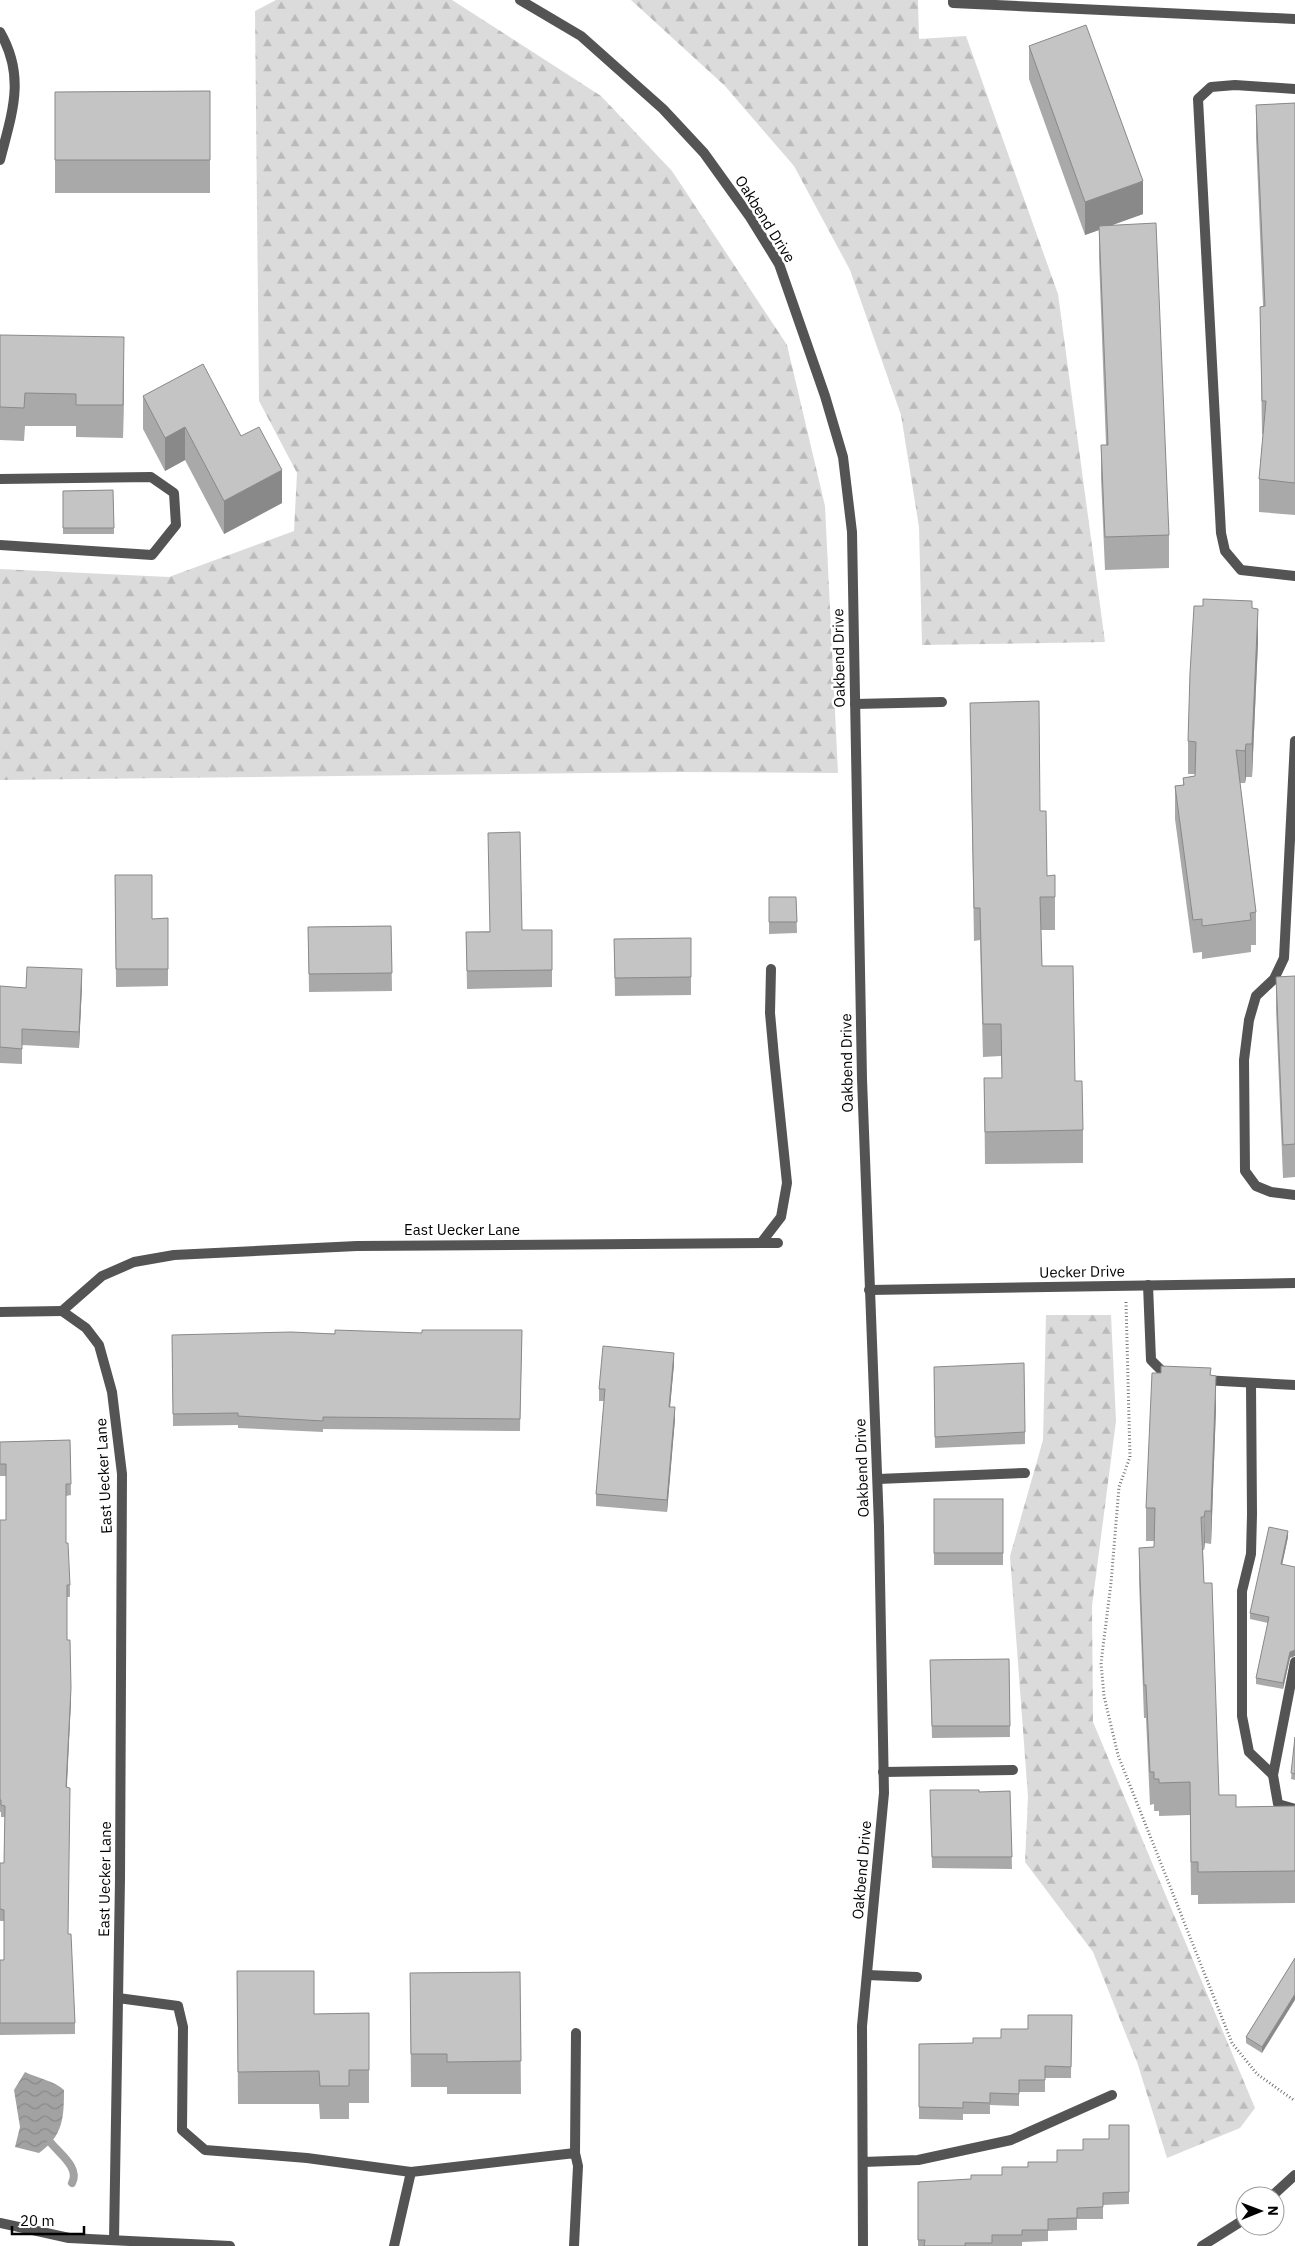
<svg xmlns="http://www.w3.org/2000/svg" width="1295" height="2246" viewBox="0 0 1295 2246" font-family="'IBM Plex Sans',sans-serif">
  <style>
    .forest { fill: url(#forest-firs) }
    .water { fill: url(#water-waves) }
    .lines { fill: none; stroke-linecap: round; stroke-linejoin: round }
    .stream { stroke: #a2a2a2; stroke-width: 8 }
    .path { stroke: #767676; stroke-width: 3; stroke-dasharray: 1 2.5; stroke-linecap: butt }
    .service { stroke: #545454; stroke-width: 10 }
    .minor { stroke: #545454; stroke-width: 10 }
    .tertiary { stroke: #545454; stroke-width: 10 }
    .wall { fill: #a9a9a9 }
    .shaded-wall { fill: #898989 }
    .building { fill: #c4c4c4; stroke: #898989 }
    .labels { text-anchor: middle; stroke-width: 5; stroke-linejoin: round; paint-order: stroke }
    .street-label { font-size: 15px; fill: #000; stroke: #fff }
  </style>
  <defs>
    <pattern id="forest-firs" width="22" height="20" patternUnits="userSpaceOnUse" patternTransform="scale(1.25)"><rect width="22" height="20" fill="#dbdbdb"/><path d="M5 1l3.5 6h-7zM16 11l3.5 6h-7z" fill="#bababa"/></pattern>
    <pattern id="water-waves" width="16" height="10" patternUnits="userSpaceOnUse" patternTransform="scale(1.25)"><rect width="16" height="10" fill="#a2a2a2"/><path d="M0 5q4-4 8 0t8 0" fill="none" stroke="#8a8a8a"/></pattern>
  </defs>
  <rect width="100%" height="100%" fill="#fff"/>
  <g class="forest">
    <polygon points="276,0 452,0 601,96 672,171 787,345 825,506 838,773 682,772 0,780 0,569 169,577 294,531 297,473 259,401 255,11"/>
    <polygon points="631,0 918,0 919,39 966,36 1058,294 1105,642 922,645 919,527 901,415 850,270 794,166 725,86"/>
    <polygon points="1046,1315 1111,1315 1116,1421 1092,1606 1093,1722 1255,2108 1240,2128 1167,2158 1137,2062 1093,1952 1025,1862 1028,1797 1010,1556 1043,1440"/>
  </g>
  <path class="water" d="M25,2072c12,6 30,9 39,18 0,28 -1,46 -25,63l-24,-6 5,-20 -6,-37z"/>
  <g class="lines">
    <path class="stream" d="M51,2143c9,11 29,25 21,40"/>
    <polyline class="path" points="1126,1302 1130,1457 1119,1487 1111,1583 1101,1663 1104,1696 1118,1755 1232,2043 1257,2074 1295,2101"/>
    <g class="service">
      <polyline points="953,0 953,3 1295,19"/>
      <path d="M0,32c26,45 12,81 0,128"/>
      <polyline points="1295,89 1235,85 1211,87 1198,99 1221,533 1225,551 1241,570 1295,576"/>
      <polyline points="0,479 151,477 174,493 176,525 152,555 0,545"/>
      <polyline points="855,704 942,702"/>
      <polyline points="1295,741 1284,958 1274,979 1256,996 1249,1020 1244,1060 1245,1171 1256,1186 1271,1192 1295,1195"/>
      <polyline points="761,1243 781,1217 787,1183 774,1057 770,1013 771,969"/>
      <polyline points="1148,1285 1151,1360 1167,1376 1171,1376"/>
      <polyline points="1203,1380 1295,1385"/>
      <polyline points="1251,1384 1252,1514 1251,1554 1242,1591 1242,1716 1249,1752 1273,1775"/>
      <polyline points="878,1479 1025,1473"/>
      <polyline points="1295,1662 1273,1775 1278,1804 1295,1809"/>
      <polyline points="883,1772 1013,1770"/>
      <polyline points="867,1975 917,1977"/>
      <polyline points="118,1998 178,2006 183,2027 182,2130 205,2150 307,2158 411,2172 575,2153 578,2166 574,2246"/>
      <polyline points="575,2153 576,2033"/>
      <polyline points="863,2162 918,2160 1011,2140 1112,2095"/>
      <polyline points="394,2246 411,2172"/>
    </g>
    <g class="minor">
      <polyline points="869,1290 1295,1283"/>
      <polyline points="62,1311 86,1328 99,1345 112,1392 122,1474 120,1879 114,2240"/>
      <polyline points="62,1311 102,1276 134,1262 174,1255 357,1246 778,1243"/>
      <polyline points="0,1312 62,1311"/>
    </g>
    <g class="tertiary">
      <polyline points="520,0 581,36 663,109 704,153 750,217 779,264 825,396 843,457 852,532 862,1079 879,1526 884,1793 862,2026 863,2246"/>
      <polyline points="1272,2196 1295,2175"/>
      <polyline points="0,2223 69,2238 230,2246"/>
      <polyline points="1202,2246 1245,2219"/>
    </g>
  </g>
  <g class="wall">
    <polygon points="1029,46 1143,214 1112,225 1169,535 1169,568 1105,570 1101,478 1101,445 1106,445 1099,258 1099,230 1085,235 1029,79"/>
    <polygon points="210,91 210,193 55,193 55,92"/>
    <polygon points="1295,103 1295,515 1259,512 1259,479 1263,434 1262,434 1260,307 1263,306 1256,138 1256,105"/>
    <polygon points="0,335 124,369 123,438 76,437 76,426 25,426 24,441 0,440"/>
    <polygon points="143,396 241,436 282,503 224,534 185,460 165,471 143,429"/>
    <polygon points="113,490 114,534 63,534 63,491"/>
    <polygon points="1252,608 1258,642 1252,777 1246,777 1245,783 1240,783 1256,912 1256,945 1251,945 1251,952 1202,959 1202,952 1193,953 1175,819 1175,786 1183,785 1183,778 1195,776 1195,774 1188,774 1188,741"/>
    <polygon points="970,703 1040,811 1047,876 1055,897 1055,930 1041,930 1042,966 1075,1081 1083,1130 1083,1163 985,1164 984,1078 1002,1078 1001,1056 983,1057 980,940 974,941"/>
    <polygon points="115,875 152,919 168,918 168,986 116,987"/>
    <polygon points="769,897 796,897 797,933 769,934"/>
    <polygon points="391,926 392,991 309,992 308,927"/>
    <polygon points="522,930 552,930 552,987 467,989 466,932"/>
    <polygon points="691,938 691,995 615,996 614,939"/>
    <polygon points="1295,976 1295,1177 1283,1178 1276,1010 1276,977"/>
    <polygon points="82,985 79,1048 22,1045 22,1064 0,1063 0,986 26,988"/>
    <polygon points="522,1330 520,1431 323,1429 323,1432 238,1428 238,1425 173,1426 172,1335 422,1333"/>
    <polygon points="674,1364 670,1407 675,1419 667,1512 596,1506 596,1494 604,1401 599,1401 599,1389"/>
    <polygon points="934,1367 1025,1432 1025,1444 935,1448"/>
    <polygon points="1161,1373 1211,1375 1216,1408 1211,1544 1205,1543 1204,1550 1203,1550 1204,1583 1219,1795 1236,1807 1295,1806 1295,1903 1198,1904 1198,1895 1191,1895 1190,1815 1159,1816 1159,1811 1154,1811 1154,1804 1150,1805 1146,1718 1144,1718 1139,1581 1139,1548 1154,1547 1154,1541 1146,1541 1146,1508"/>
    <polygon points="70,1440 71,1495 66,1496 66,1543 70,1585 70,1597 67,1597 67,1640 71,1700 67,1787 68,1934 75,2023 75,2034 0,2035 0,1960 4,1960 4,1921 0,1921 0,1863 4,1863 5,1817 1,1817 1,1812 0,1812 0,1520 6,1520 6,1476 0,1476 0,1442"/>
    <rect x="934" y="1499" width="69" height="66"/>
    <polygon points="1288,1537 1282,1564 1290,1658 1283,1689 1256,1684 1256,1678 1268,1623 1250,1619 1250,1613"/>
    <polygon points="1009,1659 1010,1737 932,1738 930,1660"/>
    <polygon points="1295,1737 1295,1780 1291,1779"/>
    <polygon points="930,1790 979,1792 1010,1791 1012,1869 932,1868"/>
    <polygon points="1295,1958 1262,2053 1246,2043 1246,2037"/>
    <polygon points="237,1971 314,2014 369,2013 369,2103 349,2103 349,2119 320,2119 319,2104 238,2104"/>
    <polygon points="520,1972 521,2094 447,2094 447,2087 411,2087 410,1973"/>
    <polygon points="1072,2015 1071,2078 1045,2078 1045,2092 1019,2092 1019,2106 990,2105 990,2114 963,2114 963,2120 919,2119 919,2044 973,2043 1001,2038"/>
    <polygon points="1129,2125 1129,2204 1103,2205 1103,2219 1077,2219 1077,2230 1048,2231 1048,2241 1022,2242 1022,2246 918,2246 918,2182 971,2179 1002,2175 1028,2167 1057,2162 1109,2139"/>
  </g>
  <g class="shaded-wall">
    <polygon points="1143,181 1143,214 1085,235 1085,202"/>
    <polygon points="124,337 124,369 123,438 123,405"/>
    <polygon points="185,427 185,460 165,471 165,438"/>
    <polygon points="282,470 282,503 224,534 224,501"/>
    <polygon points="1258,609 1258,642 1252,777 1252,744"/>
    <polygon points="1246,744 1246,777 1245,783 1245,751"/>
    <polygon points="82,969 82,985 79,1048 79,1032"/>
    <polygon points="674,1353 674,1364 669,1418 669,1407"/>
    <polygon points="1216,1376 1216,1408 1211,1544 1211,1511"/>
    <polygon points="675,1407 675,1419 667,1512 667,1500"/>
    <polygon points="1205,1511 1205,1543 1204,1550"/>
    <polygon points="1288,1531 1288,1537 1281,1570 1281,1564"/>
    <polygon points="1295,1650 1295,1656 1290,1658 1283,1689 1283,1683 1290,1652"/>
    <polygon points="71,1688 71,1700 66,1799 66,1787"/>
    <polygon points="1295,1994 1295,2000 1262,2053 1262,2047"/>
  </g>
  <g class="building">
    <polygon points="1086,25 1143,181 1085,202 1029,46"/>
    <polygon points="210,91 210,160 55,160 55,92"/>
    <polygon points="1295,103 1295,483 1259,479 1266,401 1262,401 1260,307 1265,306 1256,105"/>
    <polygon points="1156,223 1169,535 1105,537 1101,445 1108,445 1099,226"/>
    <polygon points="0,335 124,337 123,405 76,405 76,394 25,393 24,408 0,407"/>
    <polygon points="203,364 241,436 259,427 282,470 224,501 185,427 165,438 143,396"/>
    <polygon points="113,490 114,528 63,528 63,491"/>
    <polygon points="1203,599 1252,601 1252,608 1258,609 1252,744 1246,744 1245,751 1236,750 1256,912 1250,913 1251,920 1202,926 1202,919 1193,920 1175,786 1184,785 1183,778 1195,776 1196,742 1188,741 1190,673 1194,606 1203,606"/>
    <polygon points="1039,701 1040,811 1046,811 1047,876 1055,875 1055,897 1040,897 1042,966 1073,966 1075,1081 1082,1081 1083,1130 985,1132 984,1078 1002,1078 1001,1024 983,1024 980,908 974,908 970,703"/>
    <polygon points="520,832 522,930 552,930 552,970 467,971 466,932 490,932 488,833"/>
    <polygon points="115,875 152,875 152,919 168,918 168,969 116,969"/>
    <polygon points="769,897 796,897 797,922 769,922"/>
    <polygon points="391,926 392,973 309,974 308,927"/>
    <polygon points="691,938 691,977 615,978 614,939"/>
    <polygon points="27,967 82,969 79,1032 22,1029 22,1049 0,1047 0,986 26,988"/>
    <polygon points="1295,976 1295,1144 1283,1145 1276,977"/>
    <polygon points="335,1330 422,1333 422,1330 522,1330 520,1419 323,1417 323,1421 238,1416 238,1413 173,1414 172,1335 291,1332 335,1334"/>
    <polygon points="603,1346 674,1353 669,1407 675,1407 667,1500 596,1494 605,1389 599,1389"/>
    <polygon points="1024,1363 1025,1432 935,1437 934,1367"/>
    <polygon points="1161,1366 1211,1368 1210,1375 1216,1376 1211,1511 1205,1511 1204,1517 1201,1517 1204,1583 1212,1583 1219,1795 1236,1795 1236,1807 1295,1806 1295,1871 1198,1872 1198,1862 1191,1862 1190,1782 1159,1783 1159,1779 1154,1779 1154,1772 1150,1772 1146,1685 1144,1685 1139,1548 1154,1547 1155,1508 1146,1508 1152,1373 1161,1373"/>
    <polygon points="70,1440 71,1484 66,1484 66,1543 68,1543 70,1585 67,1585 67,1640 70,1640 71,1688 66,1787 70,1788 68,1934 71,1934 75,2023 0,2023 0,1960 4,1960 4,1910 0,1909 0,1863 4,1863 5,1806 1,1805 1,1800 0,1800 0,1520 6,1520 6,1464 0,1464 0,1442"/>
    <rect x="934" y="1499" width="69" height="54"/>
    <polygon points="1269,1527 1288,1531 1281,1564 1295,1567 1295,1650 1290,1652 1283,1683 1256,1678 1269,1617 1250,1613"/>
    <polygon points="1009,1659 1010,1726 932,1726 930,1660"/>
    <polygon points="1295,1737 1295,1774 1291,1773"/>
    <polygon points="930,1790 979,1790 979,1792 1010,1791 1012,1857 932,1857"/>
    <polygon points="1295,1958 1295,1994 1262,2047 1246,2037"/>
    <polygon points="237,1971 314,1971 314,2014 369,2013 369,2070 349,2070 349,2086 320,2086 319,2071 238,2072"/>
    <polygon points="520,1972 521,2061 447,2062 447,2054 411,2054 410,1973"/>
    <polygon points="1028,2015 1072,2015 1071,2067 1045,2066 1045,2080 1019,2080 1019,2094 990,2093 990,2103 963,2102 963,2108 919,2107 919,2044 973,2043 973,2038 1001,2038 1001,2029 1028,2029"/>
    <polygon points="1109,2125 1129,2125 1129,2192 1103,2193 1103,2207 1077,2208 1077,2218 1048,2219 1048,2230 1022,2230 1022,2235 992,2235 992,2243 965,2243 965,2246 924,2246 925,2240 918,2240 918,2182 971,2179 971,2175 1002,2175 1002,2167 1028,2167 1028,2162 1057,2162 1057,2150 1083,2150 1083,2139 1109,2139"/>
  </g>
  <g class="labels">
    <g class="street-label">
      <text transform="translate(765 219) rotate(58)" y="5">Oakbend Drive</text>
      <text transform="translate(839 658) rotate(-91)" y="5">Oakbend Drive</text>
      <text transform="translate(847 1063) rotate(-91)" y="5">Oakbend Drive</text>
      <text x="462" y="1235">East Uecker Lane</text>
      <text transform="translate(1082 1272) rotate(-1)" y="5">Uecker Drive</text>
      <text transform="translate(862 1468) rotate(-92)" y="5">Oakbend Drive</text>
      <text transform="translate(104 1476) rotate(-93)" y="5">East Uecker Lane</text>
      <text transform="translate(862 1870) rotate(-85)" y="5">Oakbend Drive</text>
      <text transform="translate(105 1879) rotate(-89)" y="5">East Uecker Lane</text>
    </g>
  </g>
  <g transform="translate(1260 2211) rotate(89)"><circle r="24" fill="#ffffff" stroke="#999999"/>
  <path d="M0-4L9 19L0 12L-9 19Z" fill="#000000"/>
  <text y="-8" font-size="14" font-weight="bold" text-anchor="middle" fill="#000000">N</text>
  </g>
  <path d="M12 2226v8h72v-8" fill="none" stroke="#000000" stroke-width="2.5"/>
  <text x="20" y="2226" font-size="15" fill="#000000" stroke="#ffffff" stroke-width="4" paint-order="stroke">20 m</text>
</svg>
